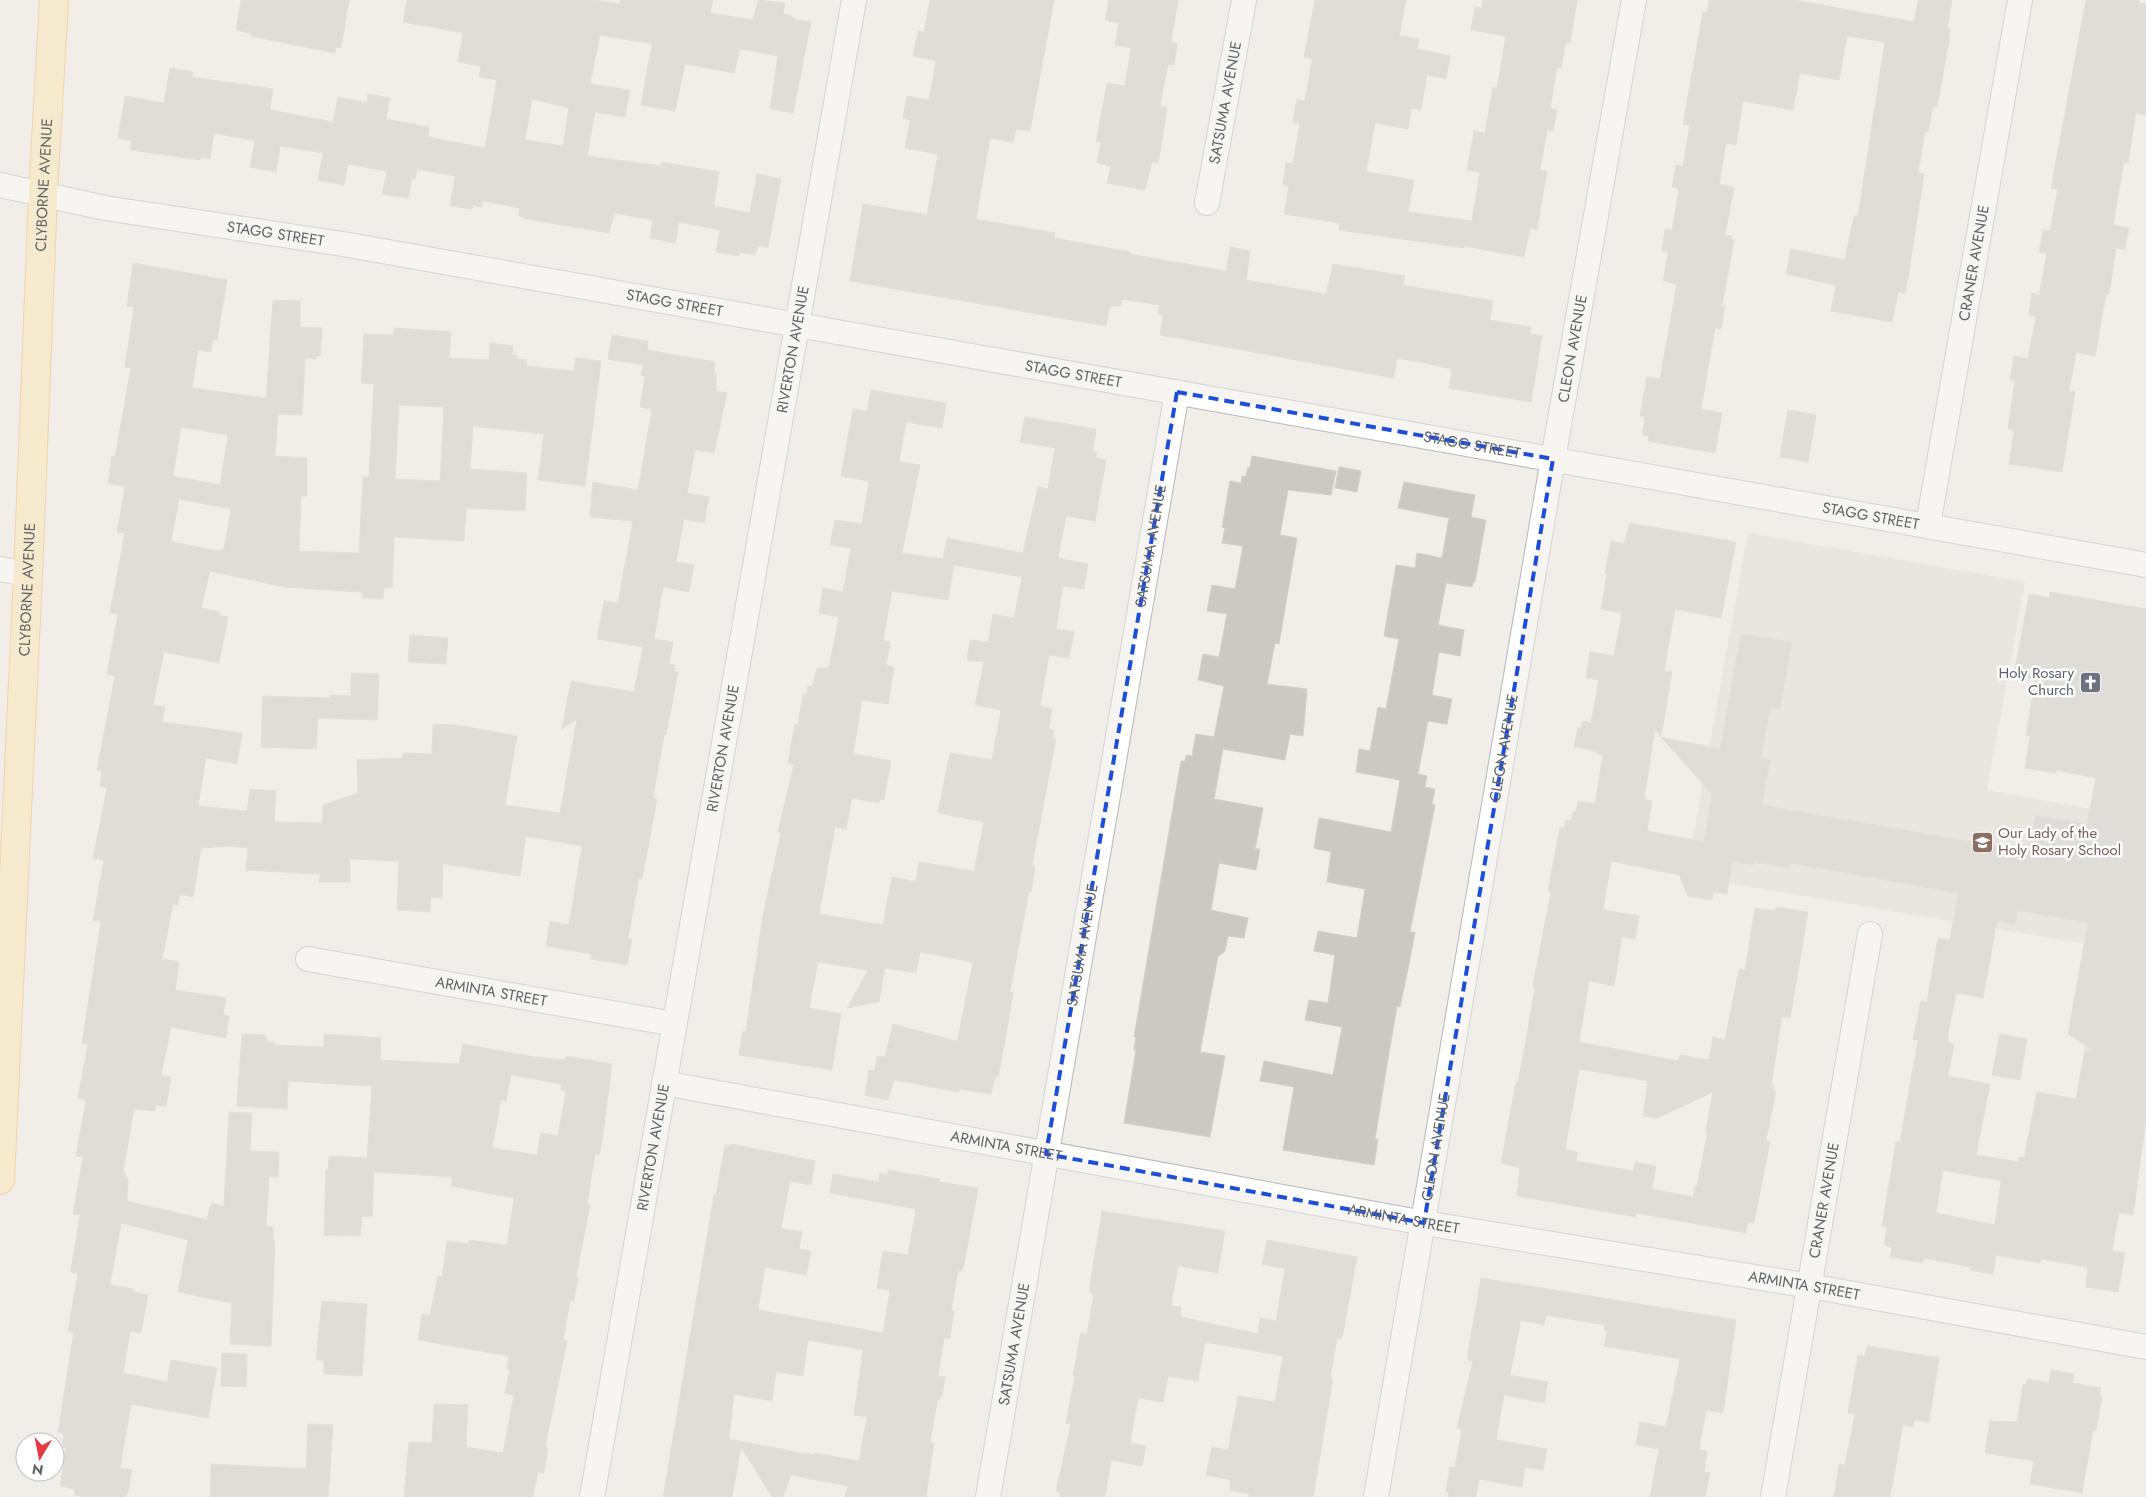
<svg xmlns="http://www.w3.org/2000/svg" width="2146" height="1497" viewBox="0 0 2146 1497" font-family="Jost,sans-serif">
  <style>
    .education { fill: #e0ddd6 }
    .building { fill: #ccc8c4; stroke: #d5cfc6; fill-rule: evenodd }
    .lines { fill: none; stroke-linecap: round; stroke-linejoin: round }
    .minor-casing { stroke: #b5b8bc; stroke-width: 26 }
    .primary-casing { stroke: #efb563; stroke-width: 30 }
    .minor { stroke: #fff; stroke-width: 24 }
    .primary { stroke: #fde7b0; stroke-width: 28 }
    .marked { fill: none; stroke: #1d4ed8; stroke-width: 4; stroke-dasharray: 10 6; stroke-linejoin: round }
    .labels { text-anchor: middle; stroke-width: 5; stroke-linejoin: round; paint-order: stroke }
    .street-label { font-size: 15px; fill: #5f6467; stroke: #fff }
    .worship-label { font-size: 15px; fill: #5b616d; stroke: #fff; text-anchor: end }
    .education-label { font-size: 15px; fill: #785e54; stroke: #fff; text-anchor: start }
  </style>
  <rect width="100%" height="100%" fill="#f1ede8"/>
  <polygon class="education" points="1748,533 2025,582 1987,790 2146,819 2146,954 1686,876"/>
  <g class="building">
    <polygon points="241,0 349,0 341,48 336,47 335,53 250,36 250,33 236,30"/>
    <path d="M407,0h189l24,4v-4h93l-3,13 43,7 5,-20 27,3 -2,11 7,1 6,5 15,2 -18,91 -23,-4 8,-53 -38,-7 -6,24 -49,-9 -10,47 -34,-6 11,-61 -52,-9 -10,49 40,6 -5,27 -30,-5 -8,44 74,10 1,-4 57,10 -5,34 36,7 7,-39 24,5 -13,68 -10,-1 -3,9 -16,-3v4l-23,-4 4,-22 -41,-8 -4,21 -25,-5 3,-18 -39,-7 -5,20 -83,-14 -7,-3 1,-8 -38,-7 -1,6 -8,-2 -1,4 -22,-3 5,-30 -38,-7 -2,10 -3,-1 -4,20 -26,-4 5,-23 -39,-7 -4,21 -26,-5 5,-27 -43,-7 -4,26 -26,-5 5,-26 -41,-8 -4,26 -9,-2 -1,3 -70,-10 2,-9 -14,-3 7,-42 39,7 6,-35 23,4 -1,5 81,12 -3,21 63,12 5,-25 29,6 1,-9 22,4 -4,21 43,8 -1,10 57,11 12,-68 -18,-3 2,-11 -23,-4 5,-29 -60,-11zM532,99l37,9 -6,38 -38,-6z"/>
    <polygon points="930,0 1054,0 1030,131 1016,129 1013,142 990,138 976,219 1055,233 1054,238 1130,252 1130,254 1226,271 1230,247 1250,251 1246,280 1326,294 1333,264 1405,276 1403,285 1493,301 1490,320 1531,327 1530,334 1542,336 1531,402 1449,388 1452,369 1420,362 1397,358 1394,378 1160,335 1163,315 1158,314 1160,305 1122,299 1120,306 1110,306 1106,326 850,281 863,204 927,215 938,154 905,148 910,120 903,118 907,96 929,100 936,61 913,56 918,31 924,32"/>
    <polygon points="1109,0 1178,0 1171,42 1177,43 1174,65 1168,64 1160,106 1167,107 1162,141 1158,163 1152,162 1145,190 1107,183 1111,166 1097,163 1101,142 1096,142 1107,83 1125,86 1131,48 1115,45 1119,23 1105,20"/>
    <polygon points="1315,0 1406,0 1399,36 1419,39 1417,49 1450,56 1446,79 1427,75 1421,110 1411,108 1408,129 1375,123 1366,172 1414,180 1408,212 1472,221 1480,172 1467,170 1474,131 1485,133 1493,87 1497,88 1506,36 1471,30 1475,7 1482,8 1482,0 1577,0 1570,43 1566,42 1561,68 1557,68 1550,108 1557,110 1553,131 1547,130 1540,170 1547,171 1537,230 1530,228 1524,257 1464,246 1464,248 1339,230 1340,223 1284,214 1289,186 1283,185 1286,163 1293,164 1300,123 1293,122 1297,99 1305,101 1312,59 1304,57"/>
    <polygon points="1709,0 1794,0 1914,22 1918,0 1952,0 1947,28 1950,28 1949,41 1937,107 1933,106 1928,132 1925,132 1918,173 1924,174 1909,272 1905,294 1898,292 1892,322 1831,311 1836,285 1786,274 1791,249 1845,260 1854,216 1858,216 1885,42 1847,36 1839,80 1800,73 1793,110 1743,101 1736,145 1726,143 1719,184 1734,187 1725,235 1732,236 1731,240 1734,241 1722,306 1725,306 1721,329 1715,328 1701,409 1722,413 1715,453 1648,441 1649,436 1642,435 1645,417 1640,416 1647,377 1660,379 1677,284 1663,281 1668,252 1662,251 1665,229 1672,230 1679,189 1672,187 1676,165 1683,167 1690,125 1683,124 1703,12 1707,13"/>
    <polygon points="2086,0 2139,0 2139,3 2146,4 2146,115 2136,113 2128,163 2124,162 2113,225 2129,228 2125,249 2116,248 2109,294 2106,294 2095,356 2076,352 2069,391 2075,392 2062,472 2009,464 2014,430 2008,429 2015,381 2010,380 2014,356 2028,359 2036,317 2029,315 2032,293 2039,295 2047,253 2039,252 2043,230 2050,231 2058,189 2051,188"/>
    <path d="M133,263l94,17 -10,60 -4,-1 -2,13 -13,-2 -6,38 74,10 7,-98 27,1v26l22,1 -2,28h-4v3l-11,-1 -3,57 -24,-1 -3,42 32,2v38h-6l-2,55 60,2 4,-76h6l5,-93 -13,-1 3,-49 30,1v-7l57,4 -2,26 40,2 1,-17 23,3 -1,8 5,1v4l10,1 -1,6 48,5 2,-13 25,3 -16,125 -47,-6 6,-46 -71,-8 -3,43 57,4 -2,38 -59,-3 -2,33 -70,-4 -2,51h-8l-1,11 -21,-1v-6l-78,-5 -74,-16 -9,37 19,4 -1,3 9,2 -9,46 -55,-11 -11,53 12,2 -3,15 80,11 -5,31 -31,-6 -8,48 49,5 3,-22 26,2 -2,31 48,1 1,-18 35,-12 -1,-33 46,-2v-5l29,1 1,-30 23,1 61,11 -12,69 55,8 17,-94 -15,10 9,-48 63,11 9,-45 -46,-8 7,-38 14,2 15,-82 -43,-4 3,-35 45,8 14,-81 -12,-2 5,-31 -4,-1 2,-10 -35,-6 4,-24 36,6 -1,9 68,12 -1,11 2,1v17l11,2 -13,60 -19,-3 -8,43 22,4 -5,26 -20,-4 -8,43 18,3 -5,27 -26,-5 -9,52 19,3 -4,22 6,1 -1,6 4,1 -12,63h-2l-11,63 4,1 -15,80 -3,-1 -11,60 4,1 -5,26 -36,-6v-5l-45,-8 4,-25 19,4 13,-79 -56,-10 -6,40 -77,-12 -1,34 -11,-1 -1,15 -33,-2 2,-49 -49,-2v23h-31l1,-8 -74,-4 2,-22 -21,-2 -26,2 -8,49 -13,-3 -2,11 -5,-1 -11,55 17,3 -4,28 51,8 -3,17 6,1 -3,22 -55,-11 -10,48 10,2 -5,29 -10,-1 -1,6 -21,-2 -11,62 5,9 -1,21 80,19 4,-17 13,3 5,-94 23,1 -2,38 29,1 -1,25 -9,-1 -3,50 7,1v14h2l-4,105 -41,-2 2,-41 -54,-11 10,-52 -67,-17 -11,62 24,4v3l14,3 -7,38 -11,-2 -7,42 44,9 4,-22 46,8 -9,50 -77,-14 -11,64 12,2 -4,22 -3,5h-39l-12,-2 1,-6 -15,-3 6,-38 -4,-1 2,-14 -6,-1 16,-100 -6,-1 10,-57 -7,-2v-2l9,-55 -7,-1 10,-57 -7,-1 10,-56 -8,-2 10,-54 -6,-1 19,-122 -8,-1 11,-60 -11,-2 14,-70 -7,-2 2,-15 -5,-1 18,-94 -8,-2 11,-60 -8,-1 15,-80 -8,-1 8,-45 -17,-4 4,-27 3,1 16,-89 -6,-1 9,-60 -7,-1zM399,405l45,2 -4,74 -45,-2zM181,427l47,8 -8,50 -47,-9zM179,499l52,10 -7,40 -2,-1 -1,3 -50,-9z"/>
    <path d="M871,390l75,13 -4,25 -36,-6 -7,40 21,3 -18,88 41,6 4,-21 76,15 15,-66 10,2 7,-41 -35,-6 5,-25 71,12 -3,22 4,1 -1,6 10,2 -11,61 -29,-5 -8,42 30,6 -4,25 -21,-3 -7,43 18,3 -5,26 -20,-3 -9,51 12,3 -3,20 5,1 -1,8 3,1 -24,126 3,1 -4,26 -2,-1 -19,101 3,1 -9,53 -6,31h-3l-4,17 -31,-5 -1,3 -65,-12 -6,20 -23,-5 4,-25 6,1 2,-15 8,1 8,-33 63,17 2,-3 15,-76 -53,-10 -4,21 -31,-5 -6,34 -32,6 21,-38 -50,-8 -9,46 32,6 -9,56 -93,-15 4,-24h3l17,-116 18,-82 -3,-1 16,-68 -6,-1 7,-39 3,1 5,-31 4,1 1,-9 4,1 5,-19h12l10,-51 -20,-4 4,-25 20,4 8,-44 -21,-3 5,-25 27,4 7,-43 -28,-5 12,-67 14,2zM954,565l68,12 -8,41 -21,-4 -5,28 -18,-2 -3,20 17,2 -9,43 26,5 -9,50 -42,-7 -12,60 46,9 -10,49 -55,-9 -3,20 -24,-5 -9,48 -64,-11 16,-87 11,2 6,-31 27,5 1,-4 4,1 7,-39 -38,-7 9,-54 26,4 6,-37 -8,-2 4,-23 -7,-2 9,-49 56,9z"/>
    <polygon points="1788,410 1816,415 1808,462 1780,457"/>
    <polygon points="1252,456 1336,471 1331,495 1288,490 1280,535 1297,538 1279,644 1275,643 1267,684 1307,689 1303,736 1290,734 1285,760 1223,749 1214,799 1263,808 1255,849 1260,849 1256,870 1219,863 1211,910 1248,918 1244,938 1228,936 1225,951 1218,956 1200,1052 1225,1056 1210,1137 1124,1123 1136,1050 1134,1050 1136,1037 1134,1037 1181,761 1185,761 1186,755 1192,756 1196,734 1214,737 1224,686 1198,680 1203,654 1219,657 1227,614 1207,611 1212,585 1235,589 1243,546 1222,543 1225,528 1222,527 1230,481 1241,483 1242,476 1246,476 1248,467 1250,468"/>
    <polygon points="1339,467 1361,471 1357,492 1335,488"/>
    <polygon points="1404,482 1475,495 1471,517 1486,520 1475,582 1473,582 1472,587 1446,583 1438,625 1464,630 1460,656 1439,652 1432,695 1452,699 1447,724 1428,721 1418,774 1427,776 1425,787 1435,789 1432,804 1435,805 1410,932 1415,932 1410,959 1400,1007 1397,1006 1384,1083 1375,1139 1378,1139 1374,1165 1283,1150 1294,1087 1260,1081 1264,1061 1333,1075 1342,1027 1305,1020 1309,1000 1328,1003 1335,955 1314,951 1318,931 1357,938 1365,889 1327,882 1331,852 1314,848 1319,818 1391,832 1400,780 1356,772 1359,749 1370,751 1378,707 1386,709 1399,639 1384,636 1396,565 1415,568 1417,553 1442,558 1449,518 1398,508"/>
    <path d="M1630,523l106,19 -15,76 -46,-9 -11,62 8,1 -11,64 -6,-6 -11,69 8,2 -5,30 57,11 8,-48 -51,-57 59,12 21,-115 51,8 -12,67 -10,-1 -9,50 9,2 -8,45 267,47 6,-37 52,9 9,-46 -40,-8v3l-31,-5 5,-33h-4l9,-56 -21,-4 15,-81 20,4 1,-6 96,17v510l-13,96 -14,-3 -7,39 13,2 -7,39 -32,-5 2,-20 -47,-8 -1,4 -44,-8 -3,19 -23,-4 1,-3 -47,-9 -1,5 -33,-6 2,-10 -8,-2 3,-18 -5,-1 14,-84h4l18,-102 -5,-1 8,-38 6,1 11,-64 12,2 8,-47 -168,-30 -1,5 -35,-6 -1,3 -21,-4 -5,33 -14,-2 -1,8 -24,-4 -9,-21 -68,-14 -8,49 36,6 -4,23 -13,-2 -8,49 -25,-5 -10,61 99,19 2,-6 29,5 4,-23 12,3 14,-71 6,1 10,-62 20,3v-4l33,5 -18,106 -8,-1 -7,43 -4,26 3,1 -1,4h3l-10,50 4,1 -7,35 -9,46 -6,-1 -2,11 -110,-20v4l-119,-21 3,-28 -19,-5 15,-81 2,1 10,-54 7,-42 -2,-1 18,-94 -3,-1 12,-64 4,1 2,-8 5,1 2,-9h3l2,-11 17,3 8,-49 -6,-2v-2l-23,-4 4,-20 3,1 1,-7 9,2 8,-43 -13,-2 4,-26 24,4 8,-43 -21,-4 6,-35h-2l6,-33 13,3zM2017,910l71,13 -20,111 25,17 -8,-2 -9,50 -39,-7 -13,66 -5,-1 -1,5 -42,-7 14,-71 -42,-8 6,-32 -6,-2v-8l8,-41 27,5 14,-77 18,3zM1579,1069l69,12 -5,35 14,2 56,-26 -7,37 1,7 -10,50h-2l-2,11 -41,-8 4,-23 -21,-4 -2,9 -57,-10 1,-9 -12,-2zM1943,1170l58,11 -6,44 -59,-12z"/>
    <polygon points="410,635 448,638 446,664 408,662"/>
    <polygon points="351,673 379,674 377,720 318,718 316,749 261,747 263,696 331,698 331,695 351,696"/>
    <path d="M242,1034l24,1v7h8v3l50,2v-13l57,4 -1,22 79,4 4,-20 71,13 32,3v-4l46,8 -9,70 -4,21 -4,-1 -8,50 3,1 -14,72h2l-4,24 -4,-1 -7,41h4l-22,106 3,1 -4,25 -6,-1 -5,25h-129l5,-55 23,1 2,-39 34,1 -2,42 37,6 11,-58 -9,-2 5,-23 -3,-1 2,-13 -91,-16 4,-26 8,1 8,-39 4,1 5,-36 22,3v-4l38,5 7,-47 -63,-12 2,-9 -79,-5 -2,45 -10,-1 -2,20 -36,-1 2,-66 2,1 1,-14 38,2 5,-72 -84,-5 -1,28 -50,-3zM511,1075l51,9 -1,6 5,1 -8,45 -17,-3 -4,22 -45,-7 9,-48 5,1z"/>
    <polygon points="2000,1034 2027,1039 2020,1080 1992,1075"/>
    <path d="M731,1144l84,17 -4,24 -21,-4 -9,47 21,4 -3,17 12,2 -5,24 -41,-8 -7,43 125,23 7,-43 -13,-2 6,-37 25,4 8,-46 -86,-16 3,-19 46,8 1,-9 7,2 1,-5 52,9 -1,3 39,6 -14,77 -2,6h-4l-7,40h3l-4,27h-6l-6,38 7,1 -3,19 -5,5 -7,41 4,1 -8,54h-81l3,-11 -57,-11 -8,22h-11l-31,-50 -9,50h-69l51,-302h2l9,-50 6,1zM808,1340l55,10 -9,65 13,2 -8,44 -44,-8v2l-14,-2 -72,-14 5,-45 38,7 4,-29 27,4z"/>
    <polygon points="1102,1211 1225,1231 1218,1273 1178,1266 1171,1306 1181,1307 1181,1317 1258,1334 1260,1318 1276,1321 1285,1269 1262,1264 1267,1240 1357,1257 1343,1333 1341,1339 1337,1338 1330,1378 1333,1379 1313,1497 1249,1497 1249,1494 1230,1490 1231,1480 1206,1475 1212,1447 1228,1450 1238,1396 1275,1402 1283,1356 1205,1342 1198,1381 1168,1376 1163,1402 1138,1398 1130,1443 1146,1446 1142,1466 1111,1460 1105,1497 1060,1497 1060,1492 1056,1491 1071,1424 1066,1423 1075,1375 1073,1375 1081,1333 1087,1334 1094,1294 1090,1293 1090,1284"/>
    <polygon points="1481,1278 1736,1320 1723,1413 1706,1410 1699,1450 1707,1451 1704,1472 1710,1473 1705,1497 1650,1497 1659,1449 1636,1445 1640,1422 1666,1427 1680,1359 1604,1346 1607,1330 1604,1330 1605,1325 1546,1315 1544,1325 1521,1320 1510,1375 1548,1382 1544,1403 1504,1395 1496,1440 1547,1449 1543,1470 1525,1467 1522,1487 1479,1479 1476,1497 1448,1497 1449,1492 1446,1492 1450,1467 1455,1467 1462,1429 1457,1428 1473,1361 1468,1360 1468,1353"/>
    <polygon points="322,1301 367,1304 362,1376 324,1374 324,1360 316,1360"/>
    <polygon points="1867,1346 1939,1358 1929,1422 1914,1420 1913,1427 1903,1425 1890,1497 1834,1497 1839,1464 1845,1466 1855,1414 1848,1413 1858,1355 1865,1356"/>
    <polygon points="222,1353 247,1354 246,1387 221,1386"/>
    <polygon points="2051,1370 2074,1374 2072,1383 2101,1388 2099,1396 2102,1396 2096,1430 2093,1430 2082,1493 2030,1484 2034,1461 1985,1453 1990,1421 2017,1422 2023,1384 2026,1385 2027,1379 2049,1383"/>
    <polygon points="308,1424 333,1425 328,1497 210,1497 211,1464 306,1469"/>
  </g>
  <g class="lines">
    <defs>
      <g id="minor">
        <path id="s1" d="M0,185l105,23 238,36 1803,321"/>
        <path id="s2" d="M1207,203l37,-203"/>
        <path id="s3" d="M1928,525l92,-525"/>
        <polyline points="0,569 28,574"/>
        <path id="s4" d="M308,959l366,65"/>
        <path id="s5" d="M664,1083l760,140 386,63 336,61"/>
        <path id="s6" d="M592,1497l262,-1497"/>
        <path id="s7" d="M988,1497l189,-1105"/>
        <path id="s8" d="M1376,1497l177,-1038 81,-459"/>
        <path id="s9" d="M1773,1497l97,-563"/>
      </g>
      <g id="primary">
        <path id="s10" d="M0,1180l28,-606 15,-379 11,-195"/>
      </g>
    </defs>
    <use href="#minor" class="minor-casing"/>
    <use href="#primary" class="primary-casing"/>
    <use href="#minor" class="minor"/>
    <use href="#primary" class="primary"/>
  </g>
  <path d="M0 0H2146V1497H0ZM1177,392l376,67 -129,764 -378,-69z" fill="#f1ede8" fill-opacity=".55" fill-rule="evenodd"/>
  <path class="marked" d="M1177,392l376,67 -129,764 -378,-69z"/>
  <defs>
    <symbol id="church-square" viewBox="-11 -11 22 22"><rect x="-9" y="-9" width="18" height="18" rx="4" fill="#6b7280" stroke="#fff"/><path d="M-1.2-6h2.4v3.5h3.3v2.4h-3.3V6h-2.4V-.1h-3.3v-2.4h3.3Z" fill="#fff"/></symbol>
    <symbol id="school-square" viewBox="-11 -11 22 22"><rect x="-9" y="-9" width="18" height="18" rx="4" fill="#8d6e63" stroke="#fff"/><path d="M0-5L7-2L0 1L-7-2ZM-4 1L0 2.5L4 1V4Q0 6-4 4Z" fill="#fff"/></symbol>
  </defs>
  <g fill-rule="evenodd">
    <use href="#church-square" x="2078" y="670" width="25" height="25"/>
    <use href="#school-square" x="1970" y="830" width="25" height="25"/>
  </g>
  <g class="labels">
    <g class="street-label">
      <text dy="5" stroke="none"><textPath href="#s2" startOffset="102">SATSUMA AVENUE</textPath></text>
      <text dy="5" stroke="none"><textPath href="#s10" startOffset="996">CLYBORNE AVENUE</textPath></text>
      <text dy="5" stroke="none"><textPath href="#s1" startOffset="280">STAGG STREET</textPath></text>
      <text dy="5" stroke="none"><textPath href="#s3" startOffset="266">CRANER AVENUE</textPath></text>
      <text dy="5" stroke="none"><textPath href="#s1" startOffset="685">STAGG STREET</textPath></text>
      <text dy="5" stroke="none"><textPath href="#s8" startOffset="1165">CLEON AVENUE</textPath></text>
      <text dy="5" stroke="none"><textPath href="#s6" startOffset="1165">RIVERTON AVENUE</textPath></text>
      <text dy="5" stroke="none"><textPath href="#s1" startOffset="1090">STAGG STREET</textPath></text>
      <text dy="5" stroke="none"><textPath href="#s1" startOffset="1495">STAGG STREET</textPath></text>
      <text dy="5" stroke="none"><textPath href="#s1" startOffset="1900">STAGG STREET</textPath></text>
      <text dy="5" stroke="none"><textPath href="#s7" startOffset="965">SATSUMA AVENUE</textPath></text>
      <text dy="5" stroke="none"><textPath href="#s10" startOffset="591">CLYBORNE AVENUE</textPath></text>
      <text dy="5" stroke="none"><textPath href="#s6" startOffset="760">RIVERTON AVENUE</textPath></text>
      <text dy="5" stroke="none"><textPath href="#s8" startOffset="760">CLEON AVENUE</textPath></text>
      <text dy="5" stroke="none"><textPath href="#s7" startOffset="560">SATSUMA AVENUE</textPath></text>
      <text dy="5" stroke="none"><textPath href="#s4" startOffset="186">ARMINTA STREET</textPath></text>
      <text dy="5" stroke="none"><textPath href="#s5" startOffset="348">ARMINTA STREET</textPath></text>
      <text dy="5" stroke="none"><textPath href="#s6" startOffset="355">RIVERTON AVENUE</textPath></text>
      <text dy="5" stroke="none"><textPath href="#s8" startOffset="355">CLEON AVENUE</textPath></text>
      <text dy="5" stroke="none"><textPath href="#s9" startOffset="301">CRANER AVENUE</textPath></text>
      <text dy="5" stroke="none"><textPath href="#s5" startOffset="752">ARMINTA STREET</textPath></text>
      <text dy="5" stroke="none"><textPath href="#s5" startOffset="1158">ARMINTA STREET</textPath></text>
      <text dy="5" stroke="none"><textPath href="#s7" startOffset="155">SATSUMA AVENUE</textPath></text>
    </g>
    <g class="worship-label">
      <text x="2074" y="678">Holy Rosary<tspan x="2074" dy="17">Church</tspan></text>
    </g>
    <g class="education-label">
      <text x="1998" y="838">Our Lady of the<tspan x="1998" dy="17">Holy Rosary School</tspan></text>
    </g>
  </g>
  <g transform="translate(40 1457) rotate(190)"><circle r="24" fill="#ffffff" stroke="#bfc1c2"/>
  <path d="M0-4L9 19L0 12L-9 19Z" fill="#e63942"/>
  <text y="-8" font-size="14" font-weight="bold" text-anchor="middle" fill="#5f6467">N</text>
  </g>
</svg>
